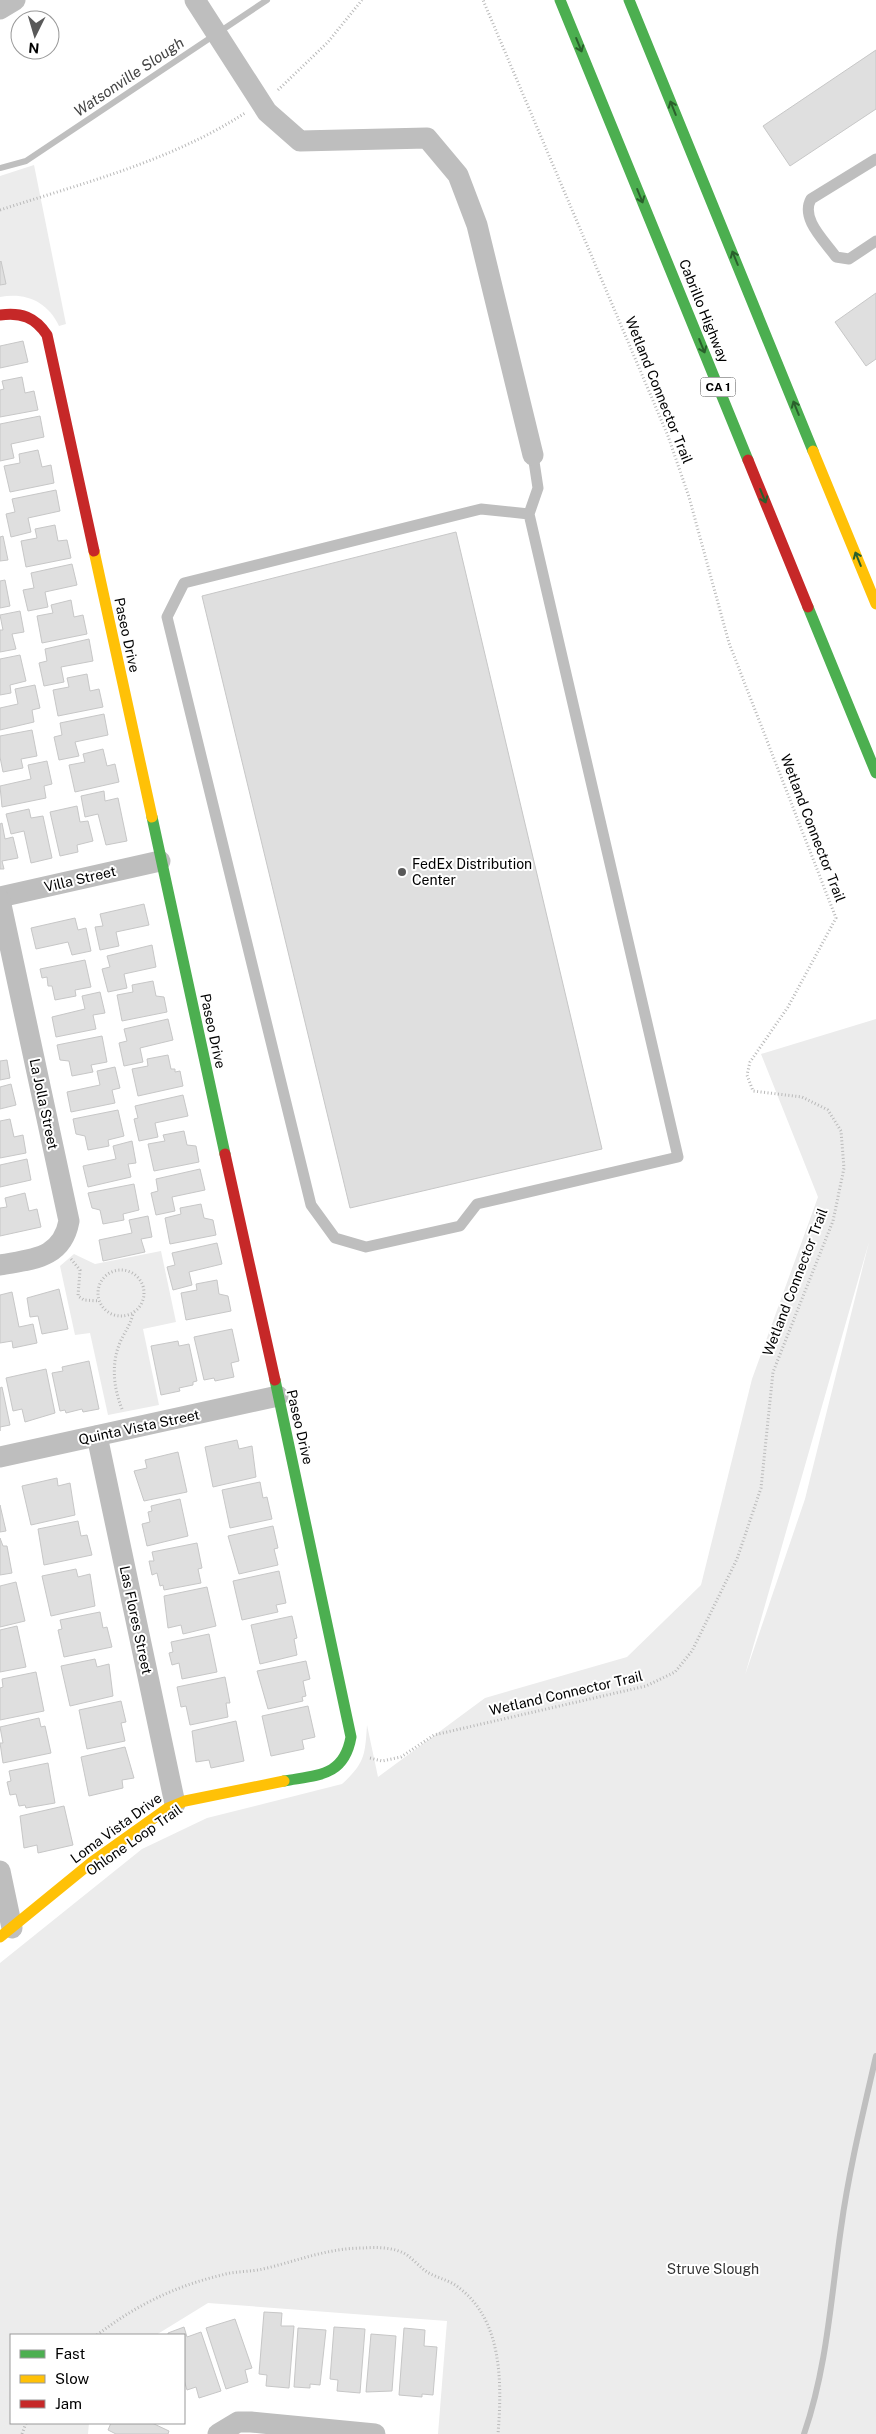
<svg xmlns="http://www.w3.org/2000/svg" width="876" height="2434" viewBox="0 0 876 2434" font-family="'Public Sans',sans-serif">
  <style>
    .green { fill: #ececec; fill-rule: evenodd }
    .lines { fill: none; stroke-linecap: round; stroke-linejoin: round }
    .stream { stroke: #bfbfbf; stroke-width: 6 }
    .building { fill: #dfdfdf; stroke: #c7c7c7 }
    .path { stroke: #b9b9b9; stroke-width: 3; stroke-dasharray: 1 2.5; stroke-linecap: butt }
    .lane { stroke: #bebebe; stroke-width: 11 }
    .street { stroke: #bebebe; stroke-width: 21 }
    .fast { stroke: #4caf50; stroke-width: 11 }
    .slow { stroke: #ffc107; stroke-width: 11 }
    .jam { stroke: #c62828; stroke-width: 11 }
    .oneway { stroke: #2a602c }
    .poi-dot { fill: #595959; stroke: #fff; stroke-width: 2 }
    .labels { text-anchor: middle; stroke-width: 4; stroke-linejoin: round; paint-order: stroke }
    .shield { fill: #fff; stroke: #4c4c4c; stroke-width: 1 }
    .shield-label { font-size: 12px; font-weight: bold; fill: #000 }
    .street-label { font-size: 14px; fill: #000; stroke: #fff }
    .poi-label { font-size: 14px; fill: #000; stroke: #fff; text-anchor: start }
    .park-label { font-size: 14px; fill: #333; stroke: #fff }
    .water-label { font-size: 15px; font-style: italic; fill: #444; stroke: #fff }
  </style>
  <rect width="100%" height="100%" fill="#fff"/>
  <g class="green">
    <path d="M34,165l32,159 -7,2c-11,-24 -33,-34 -59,-29v-121z"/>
    <path d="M876,1019v1415h-438l9,-113 -239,-18 -52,32h-145v88h78l-1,11h-88v-471l142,-114 65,-31 135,-34c23,-21 23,-29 25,-59l11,52 107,-79 142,-41 74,-72 51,-206 66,-182 -57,-143zM869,1242l-64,257 -60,176z"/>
    <polygon points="161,1251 176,1322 143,1329 159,1405 108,1415 90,1333 75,1335 60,1266 74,1254 95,1264"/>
  </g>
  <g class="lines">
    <g class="stream">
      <polyline points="0,168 26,161 267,0"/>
      <path d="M804,2434c23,-66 27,-137 37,-206 8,-58 22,-115 35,-172"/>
    </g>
  </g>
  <g class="building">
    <polygon points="876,50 876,109 790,166 763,126"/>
    <polygon points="1,261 6,284 0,285 0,262"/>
    <polygon points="876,293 876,359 866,366 835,322"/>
    <polygon points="23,341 28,362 0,368 0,346"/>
    <polygon points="22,377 25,393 34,391 38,410 0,417 0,390 4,389 2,381"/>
    <polygon points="40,416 44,437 11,444 14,458 0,461 0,424"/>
    <polygon points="38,450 42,467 51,465 54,483 10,492 4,466 20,463 19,454"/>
    <polygon points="56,490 60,511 28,518 31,532 11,537 6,514 15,512 12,499"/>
    <polygon points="55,525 58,541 67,540 71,558 26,567 21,541 37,538 35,529"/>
    <polygon points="456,532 602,1149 350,1208 202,596"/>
    <polygon points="3,536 8,560 0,561 0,537"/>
    <polygon points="72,564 77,585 45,592 48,607 28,611 23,590 34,588 31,573"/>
    <polygon points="5,580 10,606 0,608 0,581"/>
    <polygon points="71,600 74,617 83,615 87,634 42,643 37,616 53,613 51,605"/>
    <polygon points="20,611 24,632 12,634 16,649 0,652 0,630 3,630 0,615"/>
    <polygon points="89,639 93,661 61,667 64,682 44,686 39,663 47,661 45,649"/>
    <polygon points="20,655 26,681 10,685 11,693 0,695 0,659"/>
    <polygon points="87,674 90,691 99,689 103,707 58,716 53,690 69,687 67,678"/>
    <polygon points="35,685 40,708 32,710 34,722 0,730 0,708 18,704 15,689"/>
    <polygon points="104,714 108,735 75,742 79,756 59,760 54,737 62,735 60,723"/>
    <polygon points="32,730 37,756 21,759 23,768 3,772 0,757 0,736"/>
    <polygon points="103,749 107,766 115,764 119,782 75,792 69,765 85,762 83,754"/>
    <polygon points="47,761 52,784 44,786 46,798 2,807 0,786 31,779 28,765"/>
    <polygon points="104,791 105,801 118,798 127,841 106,845 98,814 85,817 81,796"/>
    <polygon points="77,806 80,822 88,821 93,841 77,845 78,852 60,856 50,812"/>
    <polygon points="29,809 31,818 43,816 52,858 31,863 24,831 11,834 6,814"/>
    <polygon points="2,823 5,839 13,837 18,858 2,861 4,869 0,869 0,824"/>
    <polygon points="144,904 149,925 116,932 119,946 100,950 95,927 103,926 100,914"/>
    <polygon points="75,918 78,930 86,928 91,951 72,955 68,942 36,949 31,928"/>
    <polygon points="152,945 156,967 124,974 127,988 108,992 102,969 110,967 107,956"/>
    <polygon points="85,960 91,987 75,990 76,996 55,1000 52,986 48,986 47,977 42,978 40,969"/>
    <polygon points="153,981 156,996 164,997 167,1012 122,1021 117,995 133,992 132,985"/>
    <polygon points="100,992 105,1013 93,1015 96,1029 56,1037 52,1017 85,1009 82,996"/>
    <polygon points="168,1019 173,1040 140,1048 143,1062 124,1066 119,1043 127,1041 124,1029"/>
    <polygon points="102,1036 107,1062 91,1065 93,1072 72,1076 69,1061 60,1060 57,1045"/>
    <polygon points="168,1055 171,1069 175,1069 175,1072 180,1071 183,1086 138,1096 132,1069 148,1066 147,1059"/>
    <polygon points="7,1060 10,1078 0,1080 0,1061"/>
    <polygon points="115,1067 120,1088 112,1090 115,1103 71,1112 67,1092 100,1085 97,1071"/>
    <polygon points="11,1084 16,1105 0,1109 0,1087"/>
    <polygon points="183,1095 188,1116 155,1123 158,1137 139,1141 134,1119 138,1118 135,1106"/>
    <polygon points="118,1110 124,1136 108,1140 109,1146 88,1150 85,1136 76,1134 73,1119"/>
    <polygon points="10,1119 14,1137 23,1135 26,1153 0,1158 0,1121"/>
    <polygon points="184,1131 187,1145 196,1146 199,1162 154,1171 148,1144 165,1141 163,1135"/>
    <polygon points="132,1141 136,1163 128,1164 131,1177 88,1187 83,1166 116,1159 113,1146"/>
    <polygon points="27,1159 31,1180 0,1187 0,1165"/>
    <polygon points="200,1169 205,1190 172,1197 175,1211 156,1215 151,1193 158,1191 156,1179"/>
    <polygon points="134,1184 139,1210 123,1214 124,1220 103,1224 100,1210 92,1208 88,1193"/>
    <polygon points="25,1193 29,1211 37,1209 41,1227 0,1236 0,1208 7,1207 5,1198"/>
    <polygon points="201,1204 204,1218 213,1220 216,1235 170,1244 165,1218 181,1214 180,1208"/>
    <polygon points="148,1216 152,1237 141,1239 145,1252 103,1261 99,1240 132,1233 129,1220"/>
    <polygon points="217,1243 222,1264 189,1272 192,1285 173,1290 167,1267 175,1265 172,1253"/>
    <polygon points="217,1280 219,1294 228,1296 231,1311 186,1320 181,1293 197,1290 196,1284"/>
    <polygon points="59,1289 68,1329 42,1334 38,1316 30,1317 27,1298"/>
    <polygon points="12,1292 19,1327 33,1324 37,1343 13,1348 12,1341 0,1343 0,1295"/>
    <polygon points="232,1329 239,1361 231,1363 234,1377 215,1381 214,1378 204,1380 194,1337"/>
    <polygon points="178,1341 179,1346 189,1344 197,1381 193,1382 193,1385 179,1388 180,1391 161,1395 151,1346"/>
    <polygon points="89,1361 99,1409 83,1412 82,1409 66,1413 65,1410 60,1411 52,1373 63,1371 62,1367"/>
    <polygon points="46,1369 55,1413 25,1422 22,1409 13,1411 6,1378"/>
    <polygon points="2,1387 10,1425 0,1427 0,1431 0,1388"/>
    <polygon points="237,1440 239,1449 252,1446 256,1477 213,1487 205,1447"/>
    <polygon points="178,1452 187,1492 144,1501 134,1471 147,1468 145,1460"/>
    <polygon points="57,1478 58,1486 70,1483 75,1515 31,1525 22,1486"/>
    <polygon points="260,1482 263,1498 267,1497 272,1519 230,1528 222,1490"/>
    <polygon points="180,1499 188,1536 147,1546 142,1524 150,1522 148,1512 152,1511 151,1506"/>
    <polygon points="0,1505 6,1531 0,1532"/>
    <polygon points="78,1521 81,1536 87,1535 92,1555 44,1565 38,1529"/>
    <polygon points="273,1526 278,1548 274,1549 278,1565 239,1574 228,1536"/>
    <polygon points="0,1538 3,1546 7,1546 12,1573 0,1575"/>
    <polygon points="197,1543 202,1568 198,1569 201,1583 164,1590 163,1585 160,1586 157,1573 152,1575 149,1561 154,1561 152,1552"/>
    <polygon points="76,1569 78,1577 90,1574 95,1606 51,1616 42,1576"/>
    <polygon points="279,1571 286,1603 276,1605 278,1612 242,1620 233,1581"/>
    <polygon points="16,1582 25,1621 0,1627 0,1586"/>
    <polygon points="207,1587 216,1626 183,1634 181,1625 168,1628 164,1596"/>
    <polygon points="100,1612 103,1628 107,1627 112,1647 64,1657 58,1630 62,1629 60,1620"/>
    <polygon points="292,1616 297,1638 294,1639 297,1655 260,1664 251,1625"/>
    <polygon points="17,1626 26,1667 0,1672 0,1630"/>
    <polygon points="209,1634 217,1672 182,1679 179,1663 172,1665 169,1653 173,1652 171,1642"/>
    <polygon points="95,1659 97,1667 109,1664 113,1696 70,1706 61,1666"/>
    <polygon points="306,1661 310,1679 303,1681 306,1696 302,1697 303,1701 268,1709 257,1671"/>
    <polygon points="36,1672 44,1711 0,1720 0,1688 3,1687 2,1679"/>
    <polygon points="225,1677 230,1703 226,1703 228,1717 190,1725 186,1706 181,1707 177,1687"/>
    <polygon points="121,1701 126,1722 121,1723 125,1741 87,1749 79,1710"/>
    <polygon points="308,1706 315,1737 302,1740 304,1749 271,1756 262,1716"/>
    <polygon points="39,1718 41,1727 45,1726 51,1753 3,1763 0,1743 3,1743 0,1727"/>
    <polygon points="236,1721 244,1761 211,1768 209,1760 196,1762 192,1731"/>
    <polygon points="125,1747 134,1778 122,1780 123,1788 89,1796 81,1757"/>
    <polygon points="48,1763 55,1803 26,1808 25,1805 19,1806 16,1794 10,1795 7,1782 11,1781 9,1771"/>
    <polygon points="64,1806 73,1845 38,1853 37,1845 24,1848 20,1816"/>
    <polygon points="264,2312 282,2313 281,2326 294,2326 289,2388 266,2386 267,2375 259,2374"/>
    <polygon points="235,2319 252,2368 245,2370 248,2382 226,2389 206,2328"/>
    <polygon points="184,2327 187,2337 201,2332 221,2391 199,2398 196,2387 187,2390 184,2380 184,2335 168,2335 168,2333"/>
    <polygon points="334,2327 365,2329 360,2393 337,2391 338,2380 330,2379"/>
    <polygon points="298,2328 326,2330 320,2385 310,2384 310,2388 294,2387"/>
    <polygon points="404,2328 425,2330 424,2346 437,2347 433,2395 422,2394 422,2397 399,2395"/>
    <polygon points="371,2334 396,2336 392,2391 366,2392"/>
    <polygon points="111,2423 152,2423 169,2431 168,2434 116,2434 108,2430"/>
  </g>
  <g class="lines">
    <g class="path">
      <polyline points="278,90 328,42 362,0"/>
      <path d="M0,210c83,-27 171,-49 245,-97"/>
      <polyline points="71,1259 80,1270 78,1296 84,1300 99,1301"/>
      <circle cx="121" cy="1293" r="23"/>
      <path d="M122,1409c-8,-20 -11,-43 -3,-64 4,-11 12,-20 14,-32"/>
      <polyline points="370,1758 382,1761 401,1757 434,1735 646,1686 675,1672 692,1651 737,1559 761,1488 773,1372 833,1221 844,1168 841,1131 828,1110 802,1097 753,1091 747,1075 750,1062 788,1007 836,918 729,643 689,497 668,436 483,0"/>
      <path d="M97,2335c38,-29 78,-49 125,-60 13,-4 28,-3 41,-6 34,-8 65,-21 100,-21 13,-1 32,-1 44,7 7,5 13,12 20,17 10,6 22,8 31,15 45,33 44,97 40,147"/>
      <polyline points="22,2434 26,2423"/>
    </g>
    <g class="lane">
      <path d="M876,159l-65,40c-11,20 14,42 25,58l13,2 27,-18"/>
      <polyline points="529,514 481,509 184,583 167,617 311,1205 335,1238 366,1247 460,1226 477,1204 678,1157 529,514 538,488 533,455"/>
    </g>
    <g class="street">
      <polyline points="195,0 267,112 300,141 427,138 458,175 477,225 533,455"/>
      <polyline points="0,9 15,0"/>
      <polyline points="0,897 160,861"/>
      <path d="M0,900l69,321c-7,38 -37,38 -69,44"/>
      <polyline points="97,1436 175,1804"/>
      <polyline points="0,1457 278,1396"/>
      <polyline points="0,1871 12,1928"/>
      <polyline points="218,2434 238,2422 251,2422 375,2434"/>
    </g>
    <g class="fast">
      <polyline points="560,0 748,460"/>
      <polyline points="629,0 813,451"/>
      <polyline points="808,607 876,773"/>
      <polyline points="152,817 225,1154"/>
      <path d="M275,1380l76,357c-7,40 -34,38 -67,44"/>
    </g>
    <g class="slow">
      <polyline points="813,451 876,604"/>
      <polyline points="94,551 152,817"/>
      <polyline points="0,1937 92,1862 168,1808 185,1801 284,1781"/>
    </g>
    <g class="jam">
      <path d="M0,315c21,-3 35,2 47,20l47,216"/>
      <polyline points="748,460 808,607"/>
      <polyline points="225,1154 275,1380"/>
    </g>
  </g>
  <defs><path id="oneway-shaft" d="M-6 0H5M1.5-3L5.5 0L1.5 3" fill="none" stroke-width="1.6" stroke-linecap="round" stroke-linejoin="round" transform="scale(1.25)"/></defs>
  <g class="oneway">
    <use href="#oneway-shaft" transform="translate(579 45) rotate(68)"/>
    <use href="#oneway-shaft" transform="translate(673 108) rotate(-112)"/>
    <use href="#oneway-shaft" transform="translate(640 196) rotate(68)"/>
    <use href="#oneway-shaft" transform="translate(735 258) rotate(-112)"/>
    <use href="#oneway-shaft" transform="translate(702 346) rotate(68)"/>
    <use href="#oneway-shaft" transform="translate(796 408) rotate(-112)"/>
    <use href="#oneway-shaft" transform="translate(763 496) rotate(68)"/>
    <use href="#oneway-shaft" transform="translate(858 559) rotate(-112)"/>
  </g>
  <circle class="poi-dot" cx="402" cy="872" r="5"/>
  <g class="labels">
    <rect class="shield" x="700.5" y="377.5" width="35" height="19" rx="4"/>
    <g class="shield-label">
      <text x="718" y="391">CA 1</text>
    </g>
    <g class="street-label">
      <text transform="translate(704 311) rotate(68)" y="5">Cabrillo Highway</text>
      <text transform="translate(659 390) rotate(68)" y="5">Wetland Connector Trail</text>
      <text transform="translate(127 635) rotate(78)" y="5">Paseo Drive</text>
      <text transform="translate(813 828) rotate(69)" y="5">Wetland Connector Trail</text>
      <text transform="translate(80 879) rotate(-13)" y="5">Villa Street</text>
      <text transform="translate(213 1031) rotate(78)" y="5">Paseo Drive</text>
      <text transform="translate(44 1104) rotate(78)" y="5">La Jolla Street</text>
      <text transform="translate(795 1282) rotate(-69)" y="5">Wetland Connector Trail</text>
      <text transform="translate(139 1427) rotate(-12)" y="5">Quinta Vista Street</text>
      <text transform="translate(300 1427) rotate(77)" y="5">Paseo Drive</text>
      <text transform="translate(136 1620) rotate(78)" y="5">Las Flores Street</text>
      <text transform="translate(566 1693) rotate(-13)" y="5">Wetland Connector Trail</text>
      <text transform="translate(116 1828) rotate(-36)" y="5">Loma Vista Drive</text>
      <text transform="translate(134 1840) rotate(-35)" y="5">Ohlone Loop Trail</text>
    </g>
    <g class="poi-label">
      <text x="412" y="869">FedEx Distribution<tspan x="412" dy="16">Center</tspan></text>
    </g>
    <g class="park-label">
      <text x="713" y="2274">Struve Slough</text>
    </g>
    <g class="water-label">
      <text transform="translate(129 77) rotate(-34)" y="5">Watsonville Slough</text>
    </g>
  </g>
  <rect x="10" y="2334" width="175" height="90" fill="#ffffff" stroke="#999999"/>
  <rect x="20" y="2350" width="25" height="8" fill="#4caf50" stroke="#999999"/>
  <text x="55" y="2359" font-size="15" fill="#000000">Fast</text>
  <rect x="20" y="2375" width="25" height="8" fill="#ffc107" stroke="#999999"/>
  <text x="55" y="2384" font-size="15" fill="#000000">Slow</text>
  <rect x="20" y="2400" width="25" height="8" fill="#c62828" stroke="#999999"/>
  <text x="55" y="2409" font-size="15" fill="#000000">Jam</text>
  <g transform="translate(35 35) rotate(185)"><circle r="24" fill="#ffffff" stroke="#999999"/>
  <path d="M0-4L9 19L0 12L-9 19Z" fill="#595959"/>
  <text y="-8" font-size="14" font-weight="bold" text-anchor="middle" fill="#000000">N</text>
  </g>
</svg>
